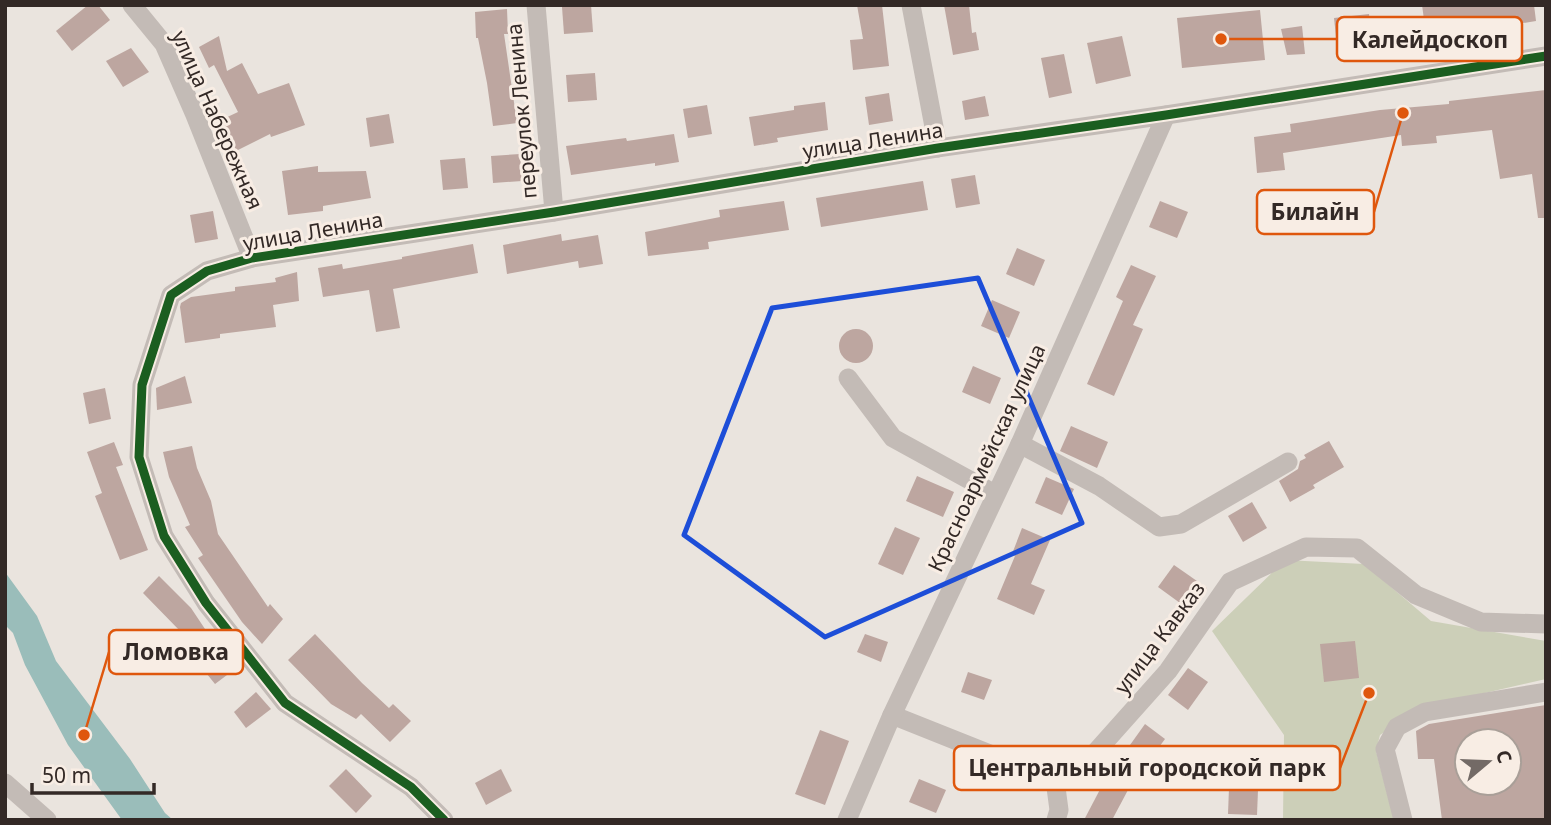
<svg xmlns="http://www.w3.org/2000/svg" width="1551" height="825" viewBox="0 0 1551 825" font-family="'Noto Sans',sans-serif">
  <style>
    .green { fill: #cccfb8 }
    .water { fill: #9abdba }
    .building { fill: #bda6a0; fill-rule: evenodd }
    .lines { fill: none; stroke-linecap: round; stroke-linejoin: round }
    .minor { stroke: #c3bbb6; stroke-width: 19 }
    .cycleway-casing { stroke: #f8ede4; stroke-width: 13 }
    .cycleway { stroke: #1b5e20; stroke-width: 9 }
    .marked { fill: none; stroke: #1d4ed8; stroke-width: 5; stroke-linejoin: round }
    .labels { text-anchor: middle; stroke-width: 6; stroke-linejoin: round; paint-order: stroke }
    .street-label { font-size: 21px; fill: #332926; stroke: #f8ede4 }
    .leader { fill: none; stroke: #df570d; stroke-width: 2.5 }
    .callout-dot { fill: #df570d; stroke: #f8ede4; stroke-width: 2.5 }
    .callout { fill: #f8ede4; stroke: #df570d; stroke-width: 2.5 }
    .callout-label { font-size: 23px; text-anchor: middle; font-weight: bold; fill: #332926 }
  </style>
  <rect width="100%" height="100%" fill="#eae4de"/>
  <polygon class="green" points="1285,560 1364,564 1431,621 1546,641 1546,679 1420,708 1380,735 1376,751 1394,820 1283,820 1284,735 1212,631"/>
  <polygon class="water" points="5,572 37,616 56,661 130,759 165,813 173,820 122,820 68,745 25,665 13,633 5,625"/>
  <g class="building">
    <polygon points="88,5 98,5 110,20 72,51 56,31"/>
    <polygon points="591,5 593,32 564,34 562,7"/>
    <polygon points="857,5 882,5 889,66 853,70 850,40 863,39"/>
    <polygon points="944,5 969,5 972,33 976,32 979,50 953,55"/>
    <polygon points="1422,5 1534,5 1536,21 1505,26 1504,23 1426,34"/>
    <polygon points="507,9 508,34 504,34 517,123 493,126 487,83 478,38 476,38 475,12"/>
    <polygon points="1260,10 1265,60 1182,68 1177,18"/>
    <polygon points="1369,14 1373,51 1338,55 1334,18"/>
    <polygon points="1302,26 1305,54 1287,55 1281,29"/>
    <polygon points="219,36 227,71 242,63 258,94 289,83 305,125 271,137 270,134 234,152 221,120 238,112 214,65 209,68 199,47"/>
    <polygon points="1122,36 1131,76 1096,84 1087,43"/>
    <polygon points="131,48 149,72 123,87 106,61"/>
    <polygon points="1064,54 1072,93 1049,98 1041,58"/>
    <polygon points="595,73 597,100 568,102 566,75"/>
    <polygon points="1546,90 1546,218 1538,218 1532,174 1500,179 1492,130 1436,136 1437,143 1402,146 1401,135 1283,153 1285,170 1257,173 1254,137 1291,132 1290,124 1380,110 1449,104 1449,101"/>
    <polygon points="889,93 893,121 869,125 865,97"/>
    <polygon points="985,96 989,116 965,120 962,101"/>
    <polygon points="825,102 828,130 777,138 778,142 754,146 749,117 794,110 794,106"/>
    <polygon points="707,105 712,134 688,138 683,109"/>
    <polygon points="389,114 394,143 370,147 366,118"/>
    <polygon points="674,134 679,162 655,166 655,163 571,175 566,146 626,138 627,141"/>
    <polygon points="520,154 522,181 493,183 491,156"/>
    <polygon points="465,158 468,188 443,190 440,160"/>
    <polygon points="318,166 318,172 366,171 371,198 323,206 323,211 288,215 282,171"/>
    <polygon points="975,175 980,204 956,208 951,179"/>
    <polygon points="923,181 928,210 821,227 816,198"/>
    <polygon points="784,201 789,230 708,242 709,249 648,256 645,232 720,217 719,210"/>
    <polygon points="1160,201 1188,212 1177,238 1149,227"/>
    <polygon points="213,211 218,239 195,243 190,215"/>
    <polygon points="561,234 562,241 598,235 603,264 579,268 578,261 507,274 503,245"/>
    <polygon points="473,244 478,273 393,289 400,328 376,332 369,290 323,297 318,268 342,264 343,269 402,259 402,257"/>
    <polygon points="1017,248 1045,260 1034,286 1006,274"/>
    <polygon points="1131,265 1156,276 1133,325 1143,329 1114,396 1087,384 1123,301 1116,297"/>
    <polygon points="297,272 299,301 273,305 276,327 220,334 220,338 185,343 180,307 181,303 191,297 235,291 235,287 276,282 275,278"/>
    <polygon points="992,300 1020,312 1009,338 981,326"/>
    <circle cx="856" cy="346" r="17"/>
    <polygon points="973,366 1001,378 990,404 962,392"/>
    <polygon points="185,376 192,403 157,410 156,388"/>
    <polygon points="105,388 111,419 89,424 83,393"/>
    <polygon points="1071,426 1108,442 1097,468 1060,451"/>
    <polygon points="1329,441 1344,467 1313,485 1315,488 1290,502 1279,481 1298,469 1300,461 1306,458 1304,455"/>
    <polygon points="114,442 123,465 116,467 148,550 120,560 95,496 102,493 87,452"/>
    <polygon points="192,446 197,468 211,501 218,534 268,607 270,604 283,619 262,644 242,622 198,558 203,555 185,527 190,525 169,477 163,452"/>
    <polygon points="917,476 954,492 943,517 906,501"/>
    <polygon points="1046,477 1074,489 1062,515 1035,503"/>
    <polygon points="1252,502 1267,528 1243,542 1228,516"/>
    <polygon points="895,527 920,538 903,575 878,564"/>
    <polygon points="1022,528 1050,540 1031,584 1045,590 1034,615 997,599 1015,556 1012,554"/>
    <polygon points="1174,565 1207,588 1191,611 1158,587"/>
    <polygon points="159,576 191,608 209,635 207,637 235,669 215,684 186,648 178,635 181,632 143,593"/>
    <polygon points="315,634 362,683 389,708 393,704 411,721 390,742 361,714 356,719 331,704 288,660"/>
    <polygon points="865,634 888,642 881,662 857,652"/>
    <polygon points="1355,641 1359,678 1324,682 1320,644"/>
    <polygon points="1188,668 1208,682 1188,710 1168,695"/>
    <polygon points="968,672 992,680 984,700 961,692"/>
    <polygon points="256,692 271,709 246,728 234,712"/>
    <path d="M1546,705v115h-104l-8,-61h-16l-2,-28 13,-7zM1467,741h42v42h-42z"/>
    <polygon points="1145,724 1165,739 1145,766 1125,752"/>
    <polygon points="820,730 849,741 825,805 795,794"/>
    <polygon points="346,769 372,796 356,813 329,786"/>
    <polygon points="501,769 512,791 486,805 475,783"/>
    <polygon points="1106,778 1128,790 1112,820 1084,820"/>
    <polygon points="919,779 946,790 936,813 909,802"/>
    <polygon points="1229,788 1258,790 1257,815 1228,814"/>
  </g>
  <g class="lines">
    <g class="minor">
      <polyline points="132,5 164,44 195,115 252,258"/>
      <polyline points="536,5 554,212"/>
      <polyline points="911,5 938,148"/>
      <polyline points="848,378 893,438 995,494"/>
      <polyline points="1020,444 1099,486 1159,527 1181,524 1288,462"/>
      <polyline points="892,715 1055,780 1059,810 1056,820"/>
      <polyline points="1055,780 1085,764 1168,671 1230,582 1306,547 1357,548 1416,595 1481,622 1546,624"/>
      <polyline points="5,783 47,820"/>
      <polyline points="444,820 411,787 285,703 206,603 164,536 139,457 142,385 171,295 207,271 252,258 554,212 938,148 1166,115 1546,56"/>
      <polyline points="847,820 892,715 1020,444 1166,115"/>
      <polyline points="1403,820 1385,749 1397,727 1425,712 1546,692"/>
    </g>
    <defs>
      <polyline id="cycleway" points="444,820 411,787 285,703 206,603 164,536 139,457 142,385 171,295 207,271 252,258 554,212 938,148 1166,115 1546,56"/>
    </defs>
    <use href="#cycleway" class="cycleway-casing"/>
    <use href="#cycleway" class="cycleway"/>
  </g>
  <path class="marked" d="M978,278l104,245 -257,114 -141,-102 88,-227z"/>
  <g class="labels">
    <g class="street-label">
      <text transform="translate(522 111) rotate(-95)" y="7">переулок Ленина</text>
      <text transform="translate(217 120) rotate(66)" y="7">улица Набережная</text>
      <text transform="translate(873 141) rotate(-9)" y="7">улица Ленина</text>
      <text transform="translate(313 232) rotate(-10)" y="7">улица Ленина</text>
      <text transform="translate(987 458) rotate(-65)" y="7">Красноармейская улица</text>
      <text transform="translate(1160 638) rotate(-53)" y="7">улица Кавказ</text>
    </g>
  </g>
  <path class="leader" d="M1221 39L1337 39M1403 113L1374 212M84 735L109 652M1369 693L1340 768"/>
  <g class="callout-dot">
    <circle cx="1221" cy="39" r="7"/>
    <circle cx="1403" cy="113" r="7"/>
    <circle cx="84" cy="735" r="7"/>
    <circle cx="1369" cy="693" r="7"/>
  </g>
  <g class="callout">
    <rect x="1337" y="17" width="185" height="44" rx="7"/>
    <rect x="1257" y="190" width="117" height="44" rx="7"/>
    <rect x="109" y="630" width="134" height="44" rx="7"/>
    <rect x="954" y="746" width="386" height="44" rx="7"/>
  </g>
  <g class="callout-label">
    <text x="1430" y="48">Калейдоскоп</text>
    <text x="1315" y="220">Билайн</text>
    <text x="176" y="660">Ломовка</text>
    <text x="1147" y="776">Центральный городской парк</text>
  </g>
  <rect width="1551" height="825" fill="none" stroke="#332926" stroke-width="14"/>
  <g transform="translate(1488 762) rotate(71)"><circle r="33" fill="#f8ede4" stroke="#a99f98" stroke-width="2"/>
  <path d="M0-5L12 26L0 18L-12 26Z" fill="#736a66"/>
  <text y="-10" font-size="19" font-weight="bold" text-anchor="middle" fill="#332926">С</text>
  </g>
  <path d="M32 783v10h122v-10" fill="none" stroke="#332926" stroke-width="3.5"/>
  <text x="42" y="783" font-size="21" fill="#332926" stroke="#f8ede4" stroke-width="5" paint-order="stroke">50 m</text>
</svg>
